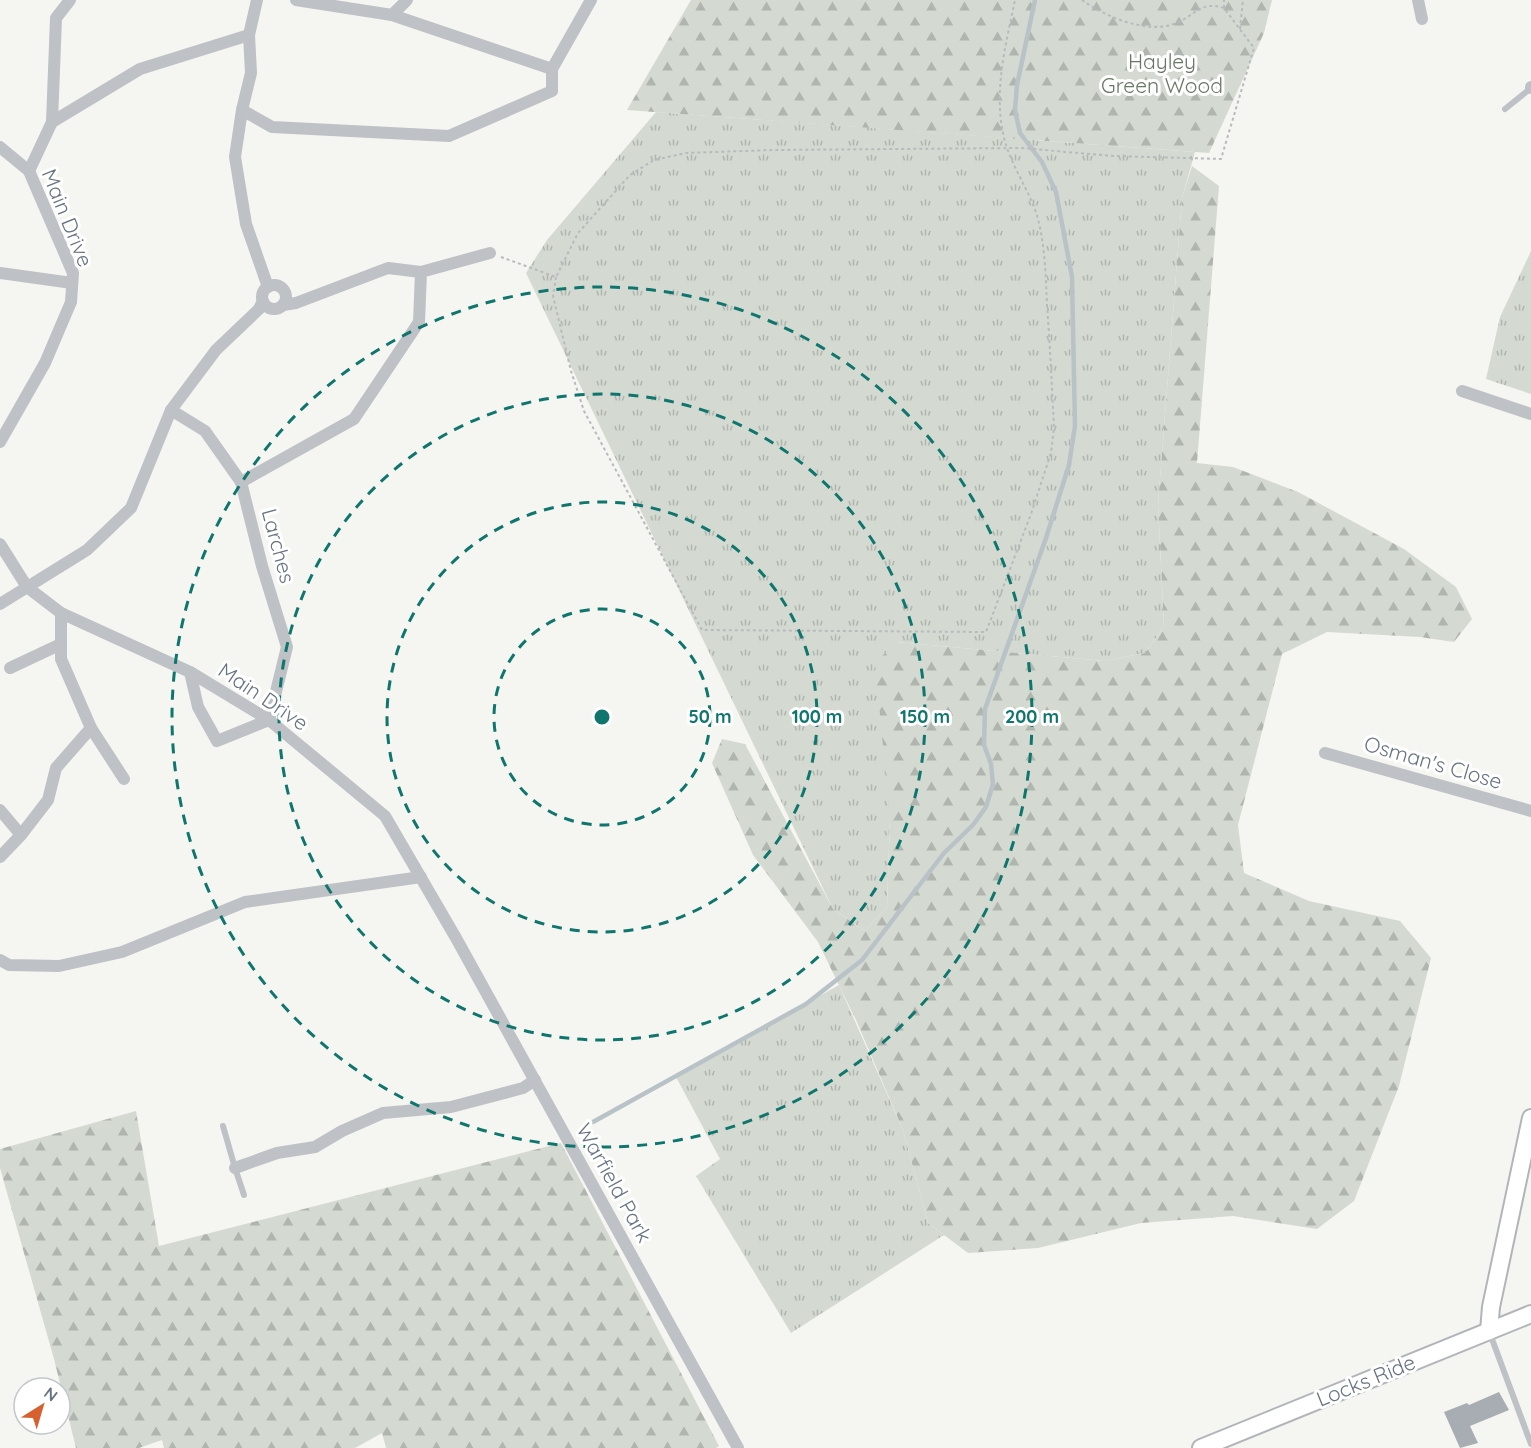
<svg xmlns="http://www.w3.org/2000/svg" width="1531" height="1448" viewBox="0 0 1531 1448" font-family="Quicksand,sans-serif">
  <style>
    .grass { fill: url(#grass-tufts) }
    .forest { fill: url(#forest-firs) }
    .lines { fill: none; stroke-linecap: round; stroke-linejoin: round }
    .stream { stroke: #b8c2c7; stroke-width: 4.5 }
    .building { fill: #a7adb3 }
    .secondary-casing { stroke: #b1b5ba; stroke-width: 20 }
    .path { stroke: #b8babd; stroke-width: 2; stroke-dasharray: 3 3; stroke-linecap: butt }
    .lane { stroke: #bec1c5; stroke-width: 6 }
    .street { stroke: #bec1c5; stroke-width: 12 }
    .secondary { stroke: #fff; stroke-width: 16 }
    .ring { fill: none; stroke: #0f766e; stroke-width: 3; stroke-dasharray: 10 8 }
    .labels { text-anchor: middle; stroke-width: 6; stroke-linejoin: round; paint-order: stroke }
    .park-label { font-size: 21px; fill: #677864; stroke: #fff }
    .street-label { font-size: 21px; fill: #667381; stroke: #fff }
    .centre { fill: #0f766e; stroke: #fff; stroke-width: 3 }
    .ring-label { font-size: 18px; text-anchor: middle; font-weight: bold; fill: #0f766e; stroke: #fff; stroke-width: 6; stroke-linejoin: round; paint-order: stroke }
  </style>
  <defs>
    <pattern id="grass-tufts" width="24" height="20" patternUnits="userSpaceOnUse" patternTransform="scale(1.5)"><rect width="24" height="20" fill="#d4dad1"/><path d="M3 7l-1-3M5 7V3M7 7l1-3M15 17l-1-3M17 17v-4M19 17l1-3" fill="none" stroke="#b0b5af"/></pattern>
    <pattern id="forest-firs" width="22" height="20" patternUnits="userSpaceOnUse" patternTransform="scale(1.5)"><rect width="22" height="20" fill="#d4dad1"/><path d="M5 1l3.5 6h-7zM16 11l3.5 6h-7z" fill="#b0b5af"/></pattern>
  </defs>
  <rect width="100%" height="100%" fill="#f5f5f1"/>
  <g class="grass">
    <polygon points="656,112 1195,152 1182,198 1158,504 1164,627 1145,653 1105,661 896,642 887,907 865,931 833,909 526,273 547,240"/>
    <polygon points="1531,251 1531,394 1486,379 1500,317"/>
    <polygon points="839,985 903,1130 928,1223 944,1235 791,1333 696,1176 720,1159 676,1077"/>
  </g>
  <g class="forest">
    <polygon points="691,0 1272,0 1264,33 1209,153 627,110"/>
    <polygon points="1192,166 1219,186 1197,463 1233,467 1298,492 1404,549 1456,587 1472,619 1454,642 1420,637 1327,632 1282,654 1238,825 1244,873 1309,901 1400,921 1431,958 1399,1086 1354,1201 1317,1229 1233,1216 1141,1223 1038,1248 968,1253 928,1223 903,1130 856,1020 818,942 753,855 712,763 722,739 745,744 833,909 865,931 887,907 890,818 875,663 896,642 1105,661 1145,653 1164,627 1158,504 1182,198"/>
    <polygon points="136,1111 159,1246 561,1143 719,1446 716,1448 386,1448 382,1433 355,1448 164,1448 162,1440 139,1448 76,1448 54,1359 0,1168 0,1149"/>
  </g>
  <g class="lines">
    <polyline class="stream" points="593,1122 806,1004 862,960 944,853 973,825 986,807 993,784 991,764 984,745 985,709 1046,538 1069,465 1075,426 1072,277 1056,192 1042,162 1020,133 1015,110 1017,85 1035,0"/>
  </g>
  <polygon class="building" points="1499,1392 1509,1410 1470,1426 1478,1443 1460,1448 1444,1412 1467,1403 1469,1405"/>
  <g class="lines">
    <defs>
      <g id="secondary">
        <polyline points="1489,1331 1491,1307 1531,1118"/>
        <polyline points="1201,1448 1531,1314"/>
      </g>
    </defs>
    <use href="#secondary" class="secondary-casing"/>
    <g class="path">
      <path d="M1082,0c22,16 64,34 92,24 20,-7 26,-24 50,-16"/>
      <polyline points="1240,29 1243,0"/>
      <polyline points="501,257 556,277 578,233 630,175 654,160 686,153 773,150 1020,148 1115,156 1221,159 1254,48 1224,8 1224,0"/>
      <path d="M556,277l-3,19 18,75 13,40 118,219 284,2 45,-118 20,-61 3,-25c-2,-41 -4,-82 -7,-123 -1,-27 -2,-55 -8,-82 -6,-26 -23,-49 -32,-75 -16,-48 -2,-100 8,-148"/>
    </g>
    <g class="lane">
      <polyline points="1505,109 1531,88"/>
      <polyline points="223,1126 235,1168 244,1195"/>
      <polyline points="1489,1331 1531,1444"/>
    </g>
    <g class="street">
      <polyline points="257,0 249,35 251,73 242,110 235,157 246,224 268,287"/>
      <polyline points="296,0 392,15 552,69"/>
      <polyline points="1418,0 1422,19"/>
      <polyline points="392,15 407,0"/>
      <polyline points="1531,87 1531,88"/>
      <polyline points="242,110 272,127 449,136 552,91 552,69 591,0"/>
      <polyline points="52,122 56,18 70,0"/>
      <polyline points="0,147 29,171 73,273 71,302 45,363 0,442"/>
      <polyline points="29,171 52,122 140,69 249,35"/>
      <polyline points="0,273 72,283"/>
      <circle cx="274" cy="297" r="12"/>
      <polyline points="283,305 296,303 388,268 421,272"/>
      <polyline points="1462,391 1531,414"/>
      <polyline points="171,410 205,431 241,482 262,566 287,647 269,720 217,741 198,707 190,672"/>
      <polyline points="241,482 354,419 419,322 421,272 490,253"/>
      <polyline points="0,544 27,587 61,613 190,672 269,720 385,816 456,938 738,1448"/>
      <polyline points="0,604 87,550 131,508 171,410 216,350 259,309 263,301"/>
      <polyline points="61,613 61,659 91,728 124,779"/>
      <polyline points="10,668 61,644"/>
      <polyline points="1325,753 1531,811"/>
      <polyline points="0,810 21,835"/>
      <polyline points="0,857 21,835 48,800 56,768 91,728"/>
      <polyline points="0,960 9,965 59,966 122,952 245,902 421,877"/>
      <polyline points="235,1168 277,1153 315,1147 342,1131 383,1113 451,1107 523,1088 535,1080"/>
    </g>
    <use href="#secondary" class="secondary"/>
  </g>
  <g class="ring">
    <circle cx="602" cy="717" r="108"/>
    <circle cx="602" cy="717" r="215"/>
    <circle cx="602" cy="717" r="323"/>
    <circle cx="602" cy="717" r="430"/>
  </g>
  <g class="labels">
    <g class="park-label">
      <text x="1162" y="69">Hayley<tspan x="1162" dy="24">Green Wood</tspan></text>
    </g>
    <g class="street-label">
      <text transform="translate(67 218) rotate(68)" y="7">Main Drive</text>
      <text transform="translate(278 546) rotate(75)" y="7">Larches</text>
      <text transform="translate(263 697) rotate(34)" y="7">Main Drive</text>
      <text transform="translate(1433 763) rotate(16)" y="7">Osman's Close</text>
      <text transform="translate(614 1183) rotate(61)" y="7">Warfield Park</text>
      <text transform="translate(1366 1381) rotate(-22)" y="7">Locks Ride</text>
    </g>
  </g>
  <circle cx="602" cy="717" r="9" class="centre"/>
  <g class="ring-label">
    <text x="710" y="723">50 m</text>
    <text x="817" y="723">100 m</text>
    <text x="925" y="723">150 m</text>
    <text x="1032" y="723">200 m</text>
  </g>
  <g transform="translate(42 1406) rotate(37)"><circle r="28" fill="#ffffff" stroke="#c2c7cd" stroke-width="1.5"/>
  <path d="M0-4.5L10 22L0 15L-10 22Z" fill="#d8602f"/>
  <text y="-9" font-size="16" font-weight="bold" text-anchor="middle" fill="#667381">N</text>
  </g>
</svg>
